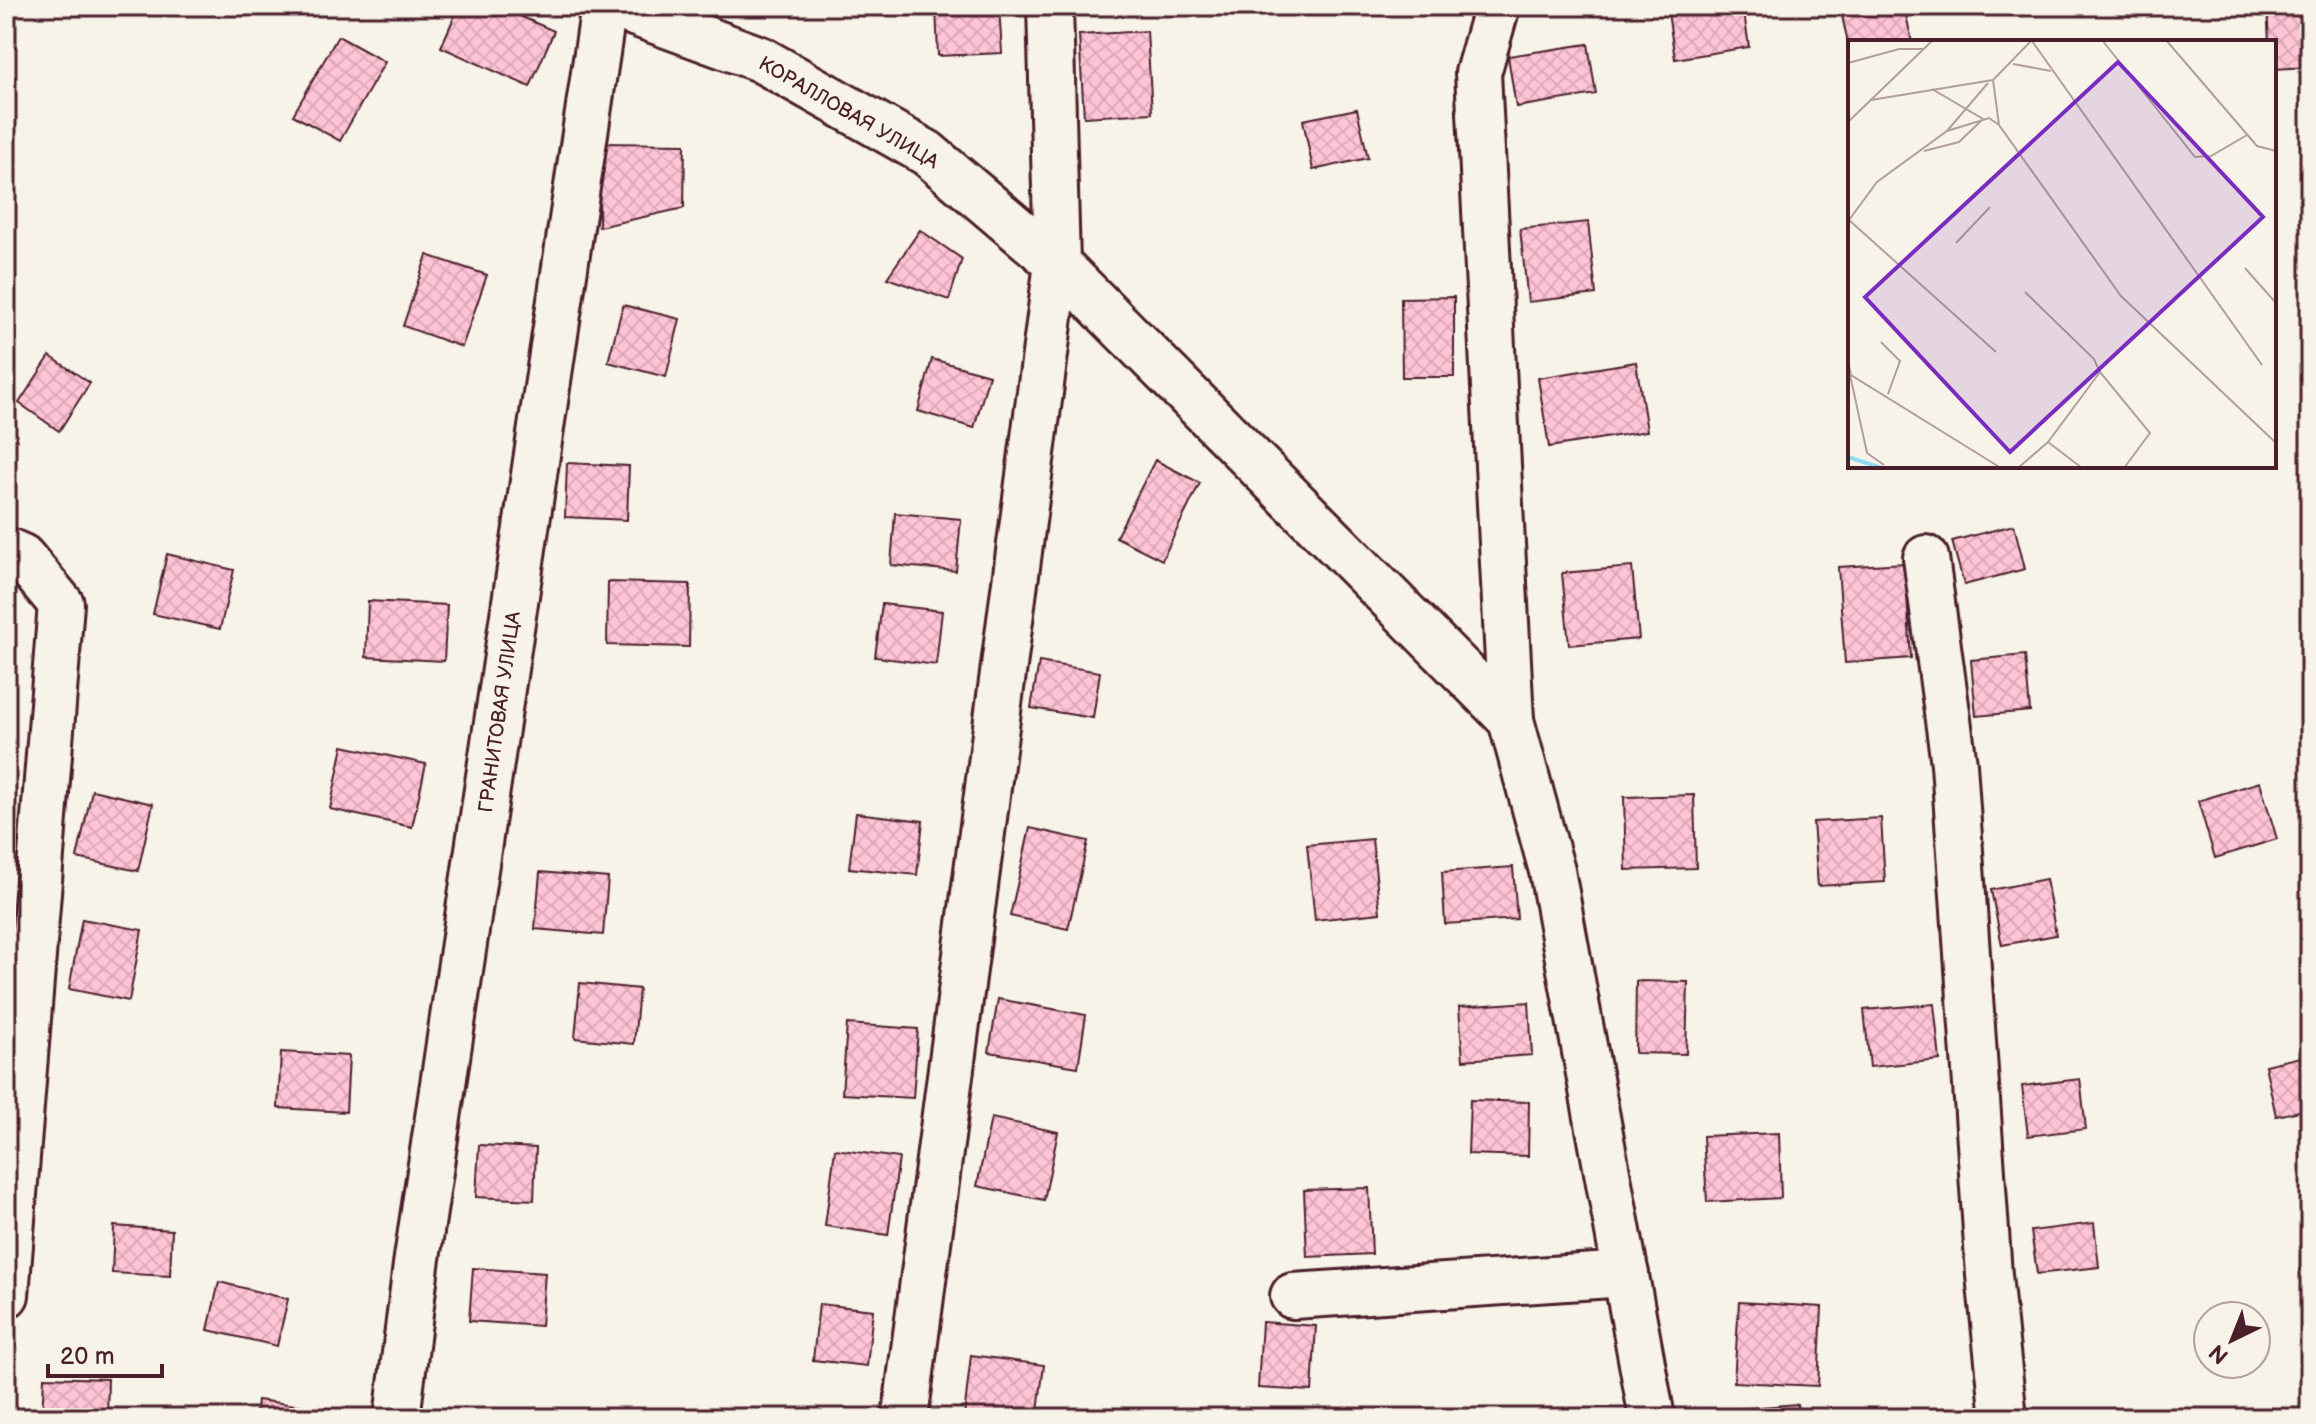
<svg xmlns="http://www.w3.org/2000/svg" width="2316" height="1424" viewBox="0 0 2316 1424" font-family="'Balsamiq Sans',sans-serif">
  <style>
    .building { fill: url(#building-cross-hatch); stroke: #4a1f2b; stroke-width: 2 }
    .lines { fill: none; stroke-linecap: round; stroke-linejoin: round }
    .minor-casing { stroke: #4a1f2b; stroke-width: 50 }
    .minor { stroke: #f7f3e8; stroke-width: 44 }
    .labels { text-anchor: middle; stroke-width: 6; stroke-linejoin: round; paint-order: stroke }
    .street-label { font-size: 20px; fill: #4a1f2b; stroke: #f7f3e8 }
    .inset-river { fill: none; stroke: #92dbf3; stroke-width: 4 }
    .inset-road { fill: none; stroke: #b29e9c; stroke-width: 2 }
    .view { fill: #7b2cbf; fill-opacity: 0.15; stroke: #7b2cbf; stroke-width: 4 }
    .inset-edge { fill: none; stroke: #4a1f2b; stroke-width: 4 }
  </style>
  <defs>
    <pattern id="building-cross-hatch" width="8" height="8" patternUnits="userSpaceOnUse" patternTransform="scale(2)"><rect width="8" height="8" fill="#ffc5d7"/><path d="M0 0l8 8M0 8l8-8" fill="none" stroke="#dca9b9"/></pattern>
  </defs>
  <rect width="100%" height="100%" fill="#f7f3e8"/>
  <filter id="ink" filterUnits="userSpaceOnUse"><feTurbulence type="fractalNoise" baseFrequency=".0125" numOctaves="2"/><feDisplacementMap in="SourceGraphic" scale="16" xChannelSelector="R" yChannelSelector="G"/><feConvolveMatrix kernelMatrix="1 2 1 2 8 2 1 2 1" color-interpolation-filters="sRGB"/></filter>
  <g filter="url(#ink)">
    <g class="building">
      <polygon points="459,6 497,6 554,31 530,87 441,47"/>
      <polygon points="936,6 999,6 1002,53 938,56"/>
      <polygon points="1667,6 1743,6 1749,47 1675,59"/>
      <polygon points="1840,6 1904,6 1912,42 1850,42 1850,53"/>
      <polygon points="2267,6 2310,6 2310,67 2274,69 2274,42 2269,42"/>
      <polygon points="1147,31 1152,113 1084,117 1079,35"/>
      <polygon points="338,36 385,62 340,141 293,115"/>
      <polygon points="1588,44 1596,94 1516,107 1508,56"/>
      <polygon points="1357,109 1368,158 1313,170 1303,120"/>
      <polygon points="2310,142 2310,177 2300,145"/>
      <polygon points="600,143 685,144 684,208 599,227"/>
      <polygon points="1588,222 1596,294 1528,302 1520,229"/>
      <polygon points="920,230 962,259 949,300 887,278"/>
      <polygon points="427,255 487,275 462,347 403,326"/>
      <polygon points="1454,297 1454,377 1402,377 1401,298"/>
      <polygon points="623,305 680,319 666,377 608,362"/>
      <polygon points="50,356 90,383 59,431 19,403"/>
      <polygon points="932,359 989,375 974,428 918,411"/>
      <polygon points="1636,362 1647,431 1549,447 1538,378"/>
      <polygon points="1155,460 1200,483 1162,560 1116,537"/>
      <polygon points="567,463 629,466 627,520 565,517"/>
      <polygon points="895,513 961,519 956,571 891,565"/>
      <polygon points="2014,525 2025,569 1964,585 1952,541"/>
      <polygon points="167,554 234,570 220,629 153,614"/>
      <polygon points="1905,563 1911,658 1845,663 1838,567"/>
      <polygon points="1632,567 1639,639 1569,645 1562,573"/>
      <polygon points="608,582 690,584 689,647 607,645"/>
      <polygon points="368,601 447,605 444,661 366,657"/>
      <polygon points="882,604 942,611 936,665 875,657"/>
      <polygon points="2025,655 2030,711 1976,716 1971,660"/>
      <polygon points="1039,662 1100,672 1093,718 1031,708"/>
      <polygon points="343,746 426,764 412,827 330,809"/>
      <polygon points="2260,782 2277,839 2215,858 2198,801"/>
      <polygon points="92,790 153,804 138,871 77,858"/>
      <polygon points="1694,795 1696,868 1626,870 1624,797"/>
      <polygon points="856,813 923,821 917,875 849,868"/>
      <polygon points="1881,818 1885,882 1818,886 1813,822"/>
      <polygon points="1030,828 1088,841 1068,929 1010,916"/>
      <polygon points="1372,839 1380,913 1315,920 1307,845"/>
      <polygon points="1513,867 1517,919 1445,924 1442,872"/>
      <polygon points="540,872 608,878 603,935 535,929"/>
      <polygon points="2046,879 2056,935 2002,945 1991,890"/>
      <polygon points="82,919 142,930 129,1001 69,989"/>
      <polygon points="1636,981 1688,982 1686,1054 1635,1053"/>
      <polygon points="580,983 639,989 634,1044 575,1038"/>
      <polygon points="998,999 1086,1015 1078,1067 989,1052"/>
      <polygon points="1529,1002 1532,1055 1463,1060 1459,1007"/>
      <polygon points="1934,1004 1940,1060 1870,1067 1864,1010"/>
      <polygon points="847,1024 918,1029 913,1098 842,1094"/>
      <polygon points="281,1052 349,1056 346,1112 278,1108"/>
      <polygon points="2310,1055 2310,1109 2276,1116 2265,1065"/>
      <polygon points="2080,1079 2086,1129 2028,1136 2022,1086"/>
      <polygon points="1470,1100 1529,1102 1528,1156 1468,1154"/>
      <polygon points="991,1118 1058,1132 1044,1200 977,1186"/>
      <polygon points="1779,1133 1781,1198 1707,1202 1703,1136"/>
      <polygon points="479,1145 536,1148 534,1200 476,1197"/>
      <polygon points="835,1149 899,1158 888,1235 825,1226"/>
      <polygon points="1369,1188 1372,1254 1307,1257 1304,1190"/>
      <polygon points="2094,1223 2099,1267 2037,1274 2031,1231"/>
      <polygon points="114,1226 172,1230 170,1276 112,1273"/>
      <polygon points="473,1268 545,1273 541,1326 469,1321"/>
      <polygon points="219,1282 288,1299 277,1346 208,1330"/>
      <polygon points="1739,1302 1822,1307 1818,1386 1734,1382"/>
      <polygon points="819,1304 873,1310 867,1366 813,1360"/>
      <polygon points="1262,1322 1316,1326 1312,1391 1258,1388"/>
      <polygon points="971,1355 1044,1365 1037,1418 964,1416"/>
      <polygon points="44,1377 108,1379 107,1418 42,1418"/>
      <polygon points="257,1400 320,1408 319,1418 255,1418"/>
      <polygon points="1797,1404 1799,1418 1738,1418 1738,1409"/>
    </g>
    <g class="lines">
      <defs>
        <g id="minor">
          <polyline points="615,6 760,59 927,153 1057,263 1511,720 1552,871 1652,1418"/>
          <polyline points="1497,6 1478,73 1511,720"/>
          <polyline points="6,550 22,557 61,604 6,1295"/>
          <polyline points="1926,558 1954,764 1989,1275 2004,1418"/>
          <polyline points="1293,1296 1626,1274"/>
          <polyline points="397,1418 416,1265 604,6"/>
          <polyline points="905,1418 1057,263 1050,6"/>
        </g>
      </defs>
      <use href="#minor" class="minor-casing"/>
      <use href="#minor" class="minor"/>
    </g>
  </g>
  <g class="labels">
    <g class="street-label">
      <text transform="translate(849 112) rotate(30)" y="7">КОРАЛЛОВАЯ УЛИЦА</text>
      <text transform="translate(499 712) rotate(-82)" y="7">ГРАНИТОВАЯ УЛИЦА</text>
    </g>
  </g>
  <g transform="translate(1848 40)">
    <rect width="428" height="428" fill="#f7f3e8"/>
    <path class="inset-river" d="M0,417l34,11"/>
    <path class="inset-road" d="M184,0l-39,40 6,45 122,171 155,147M254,0l93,117 16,-1 36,-21M318,0l91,106 19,5M184,1l230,324M0,23l51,-14h25M165,24l38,7M23,60l122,-20M0,82l85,-82M99,91l41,-48M76,111l35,-9 24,-23 -51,-30M108,203l34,-36M397,228l31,35M33,302l19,19 -12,33M148,312l-147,-132 28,-38 70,-51 42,-13 10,7M0,321l3,14 150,93M252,332l50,61 -26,35M2,335l17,78 17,12M200,402l34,26M170,428l30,-26 52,-70 -6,-13 -69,-67"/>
    <path class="view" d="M270,22l145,155 -253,235 -145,-155z"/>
    <rect width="428" height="428" class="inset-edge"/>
  </g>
  <rect width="2316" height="1424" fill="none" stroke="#f7f3e8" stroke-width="32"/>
  <rect x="16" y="16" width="2284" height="1392" fill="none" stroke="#4a1f2b" stroke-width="3" filter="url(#ink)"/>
  <g transform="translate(2232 1340) rotate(223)"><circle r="38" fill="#f7f3e8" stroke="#b29e9c" stroke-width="2"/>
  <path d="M0-6L14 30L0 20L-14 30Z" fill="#4a1f2b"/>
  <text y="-12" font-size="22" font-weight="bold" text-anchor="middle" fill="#4a1f2b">N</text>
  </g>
  <path d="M48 1364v12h114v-12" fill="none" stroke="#4a1f2b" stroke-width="4"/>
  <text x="60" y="1364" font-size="24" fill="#4a1f2b" stroke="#f7f3e8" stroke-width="6" paint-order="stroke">20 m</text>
</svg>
